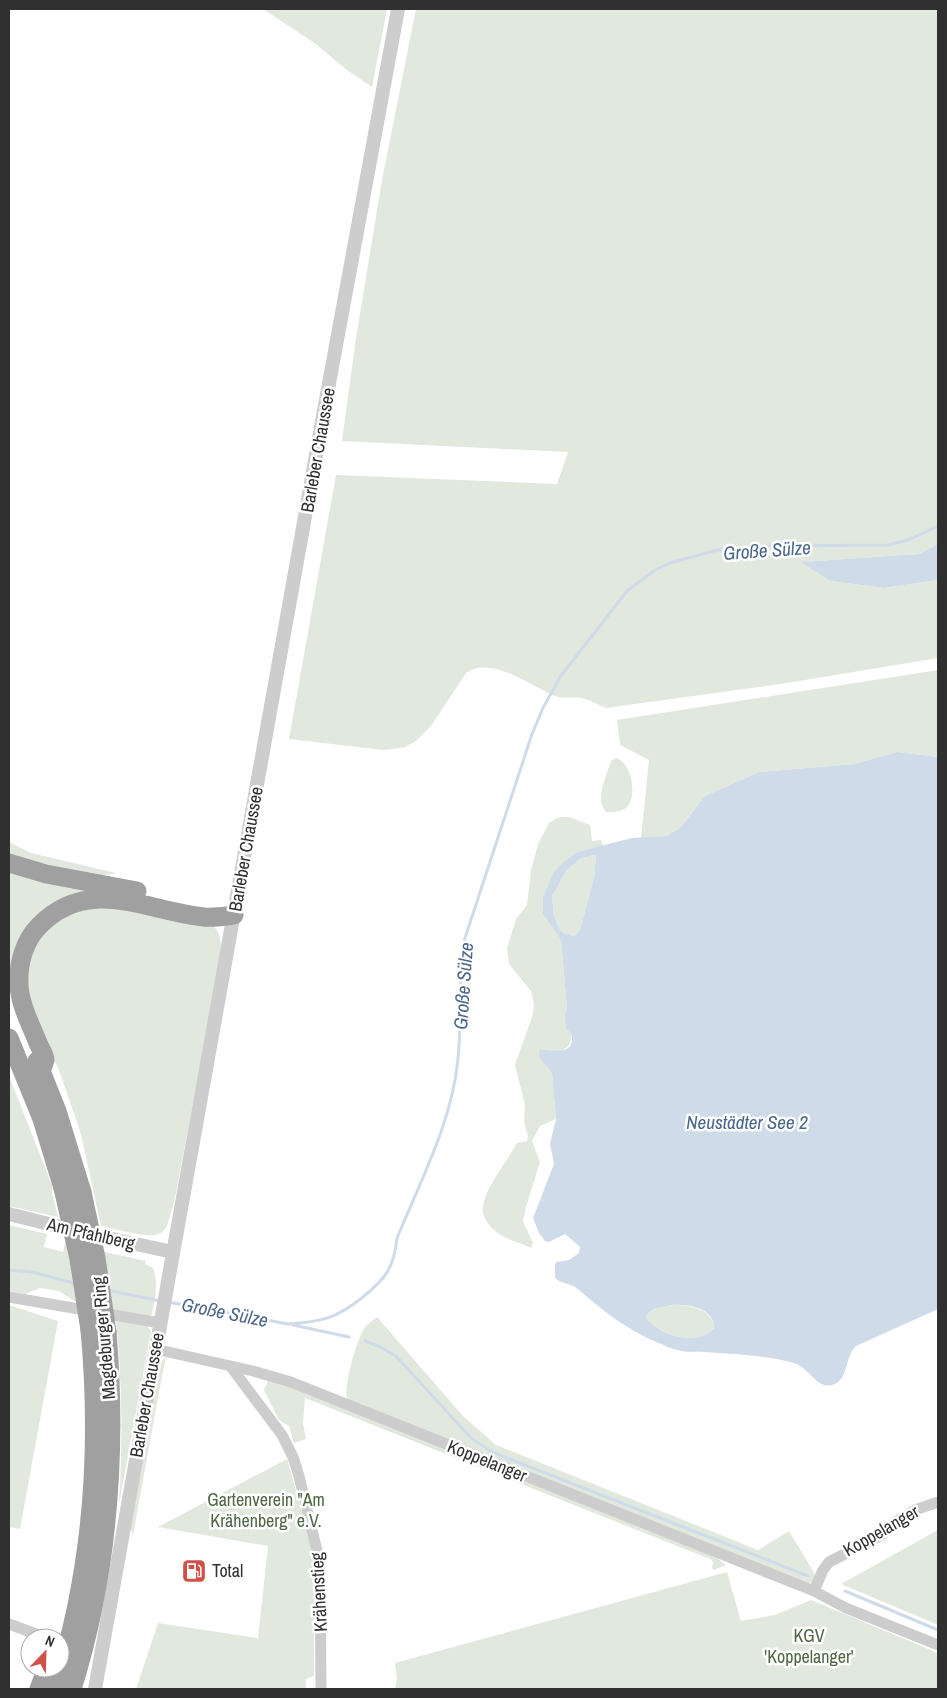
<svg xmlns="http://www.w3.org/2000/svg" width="947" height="1698" viewBox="0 0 947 1698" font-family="'Archivo Narrow',sans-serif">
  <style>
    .green { fill: #e1e8dd }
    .water { fill: #cfdbe8; fill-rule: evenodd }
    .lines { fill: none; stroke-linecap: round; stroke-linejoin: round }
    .stream { stroke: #cfdbe8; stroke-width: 3 }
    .minor { stroke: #cdcdcd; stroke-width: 11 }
    .tertiary { stroke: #cdcdcd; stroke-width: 14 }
    .trunk { stroke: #a0a0a0; stroke-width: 19 }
    .trunk-bridge { stroke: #a0a0a0; stroke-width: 19 }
    .labels { text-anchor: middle; stroke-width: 5; stroke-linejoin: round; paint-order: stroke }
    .street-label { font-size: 18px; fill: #303030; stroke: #fff }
    .park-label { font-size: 18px; fill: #4e6643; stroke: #fff }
    .poi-label { font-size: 18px; fill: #303030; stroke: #fff; text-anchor: start }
    .water-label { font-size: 19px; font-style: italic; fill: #486688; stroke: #fff }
  </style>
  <rect width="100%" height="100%" fill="#fff"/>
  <g class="green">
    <polygon points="263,9 387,9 372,87 344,68 316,44"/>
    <path d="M416,9h522v535l-19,10 -117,8 28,19 54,7 54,-8v78l-151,25 -181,25c-7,-3 -14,-7 -21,-9 -8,-3 -18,0 -27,-2 -25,-8 -65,-43 -92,-24l-35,53 -15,15 -11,6 -11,2 -11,1 -94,-11 47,-264 221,9 11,-32 -226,-11 14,-103 26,-158z"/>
    <polygon points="938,670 938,757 897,752 854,764 759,772 705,796 680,828 666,836 641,839 649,760 620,745 617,720"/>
    <path d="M616,758c16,4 22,40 10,50 -5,4 -14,4 -20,4 -12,-13 1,-37 5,-51z"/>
    <path d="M561,817h8l21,8 2,16 9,-1 2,6 -26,6 -11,8 -23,54 18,26 6,68 -2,6c2,11 12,26 1,34 -5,4 -11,4 -16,2l-4,15 4,3 2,6 4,45 -16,7 -8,15 8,21 -14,45 -3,14 10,22 -2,5c-10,-5 -22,-8 -32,-14 -7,-5 -15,-13 -16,-22 -3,-18 25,-52 34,-69l10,-2 1,-5 -4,-13 1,-18 -10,-40 18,-51 1,-10 -3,-13 -22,-27 -2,-16 9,-29 11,-14 4,-35 7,-26 11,-21 6,-4z"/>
    <polygon points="9,842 31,853 116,873 90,878 9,859"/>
    <polygon points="593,855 596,855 594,878 580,930 574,936 564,933 560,930 554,916 552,896 567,870 580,859"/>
    <polygon points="9,867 128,893 207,908 206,911 57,905 13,983 9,973"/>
    <path d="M95,905l117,20c11,9 9,20 8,33l-45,240 -8,28c-2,4 -5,7 -9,8 -12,5 -44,-6 -57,-8l-20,-92 -22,-64 -27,-59 -5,-24 1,-25 10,-23 23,-23z"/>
    <polygon points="9,1076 52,1185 52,1193 58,1217 9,1206"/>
    <path d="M9,1225l38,9 -3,13 19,5 3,-13 39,13 41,9 -1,3 8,4c6,16 2,32 -2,49l-22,-3 -55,-13 -15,-10 -19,-3 -15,6 -16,-3z"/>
    <polygon points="9,1305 58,1321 20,1529 9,1527"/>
    <path d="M678,1305c14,1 35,5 36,23 -16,20 -57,7 -69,-12 10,-9 19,-11 33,-11z"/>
    <path d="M377,1317l86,99 33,29 262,105 31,-19 27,45 -4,6 -6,3 -459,-186c-3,-15 9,-58 18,-72 3,-4 9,-7 12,-10z"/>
    <path d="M116,1321l31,5 4,5 -32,173c4,-62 3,-122 -3,-183z"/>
    <polygon points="166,1357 162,1376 133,1535 130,1528 159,1363"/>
    <polygon points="273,1380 714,1556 726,1565 714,1570 712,1568 713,1562 710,1559 305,1398 303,1423 306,1439 294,1443 289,1426 279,1420 264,1390 268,1381"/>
    <polygon points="287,1459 314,1554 314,1676 306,1679 306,1689 136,1689 158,1623 258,1638 268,1546 158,1527"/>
    <polygon points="938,1530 938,1625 841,1584"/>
    <polygon points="727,1572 741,1621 775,1615 811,1600 938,1653 938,1689 395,1689 397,1679 395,1663"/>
  </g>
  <g class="water">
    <polygon points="938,544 938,580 884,588 830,581 801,562 919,554"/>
    <path d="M897,752l41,5v552l-82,37c-12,11 -7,35 -24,39 -16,4 -22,-17 -38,-22 -28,-8 -60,-9 -90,-11 -8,-1 -18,1 -26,-2 -8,-1 -15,-6 -22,-8 -30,-13 -53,-31 -78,-53 -7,-6 -17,-5 -23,-11v-13l1,-3 13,-2 10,-7 1,-6 -15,-13 -16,8 -4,-1 -6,-8 -6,-15 21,-54 -4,-20 6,-25 -4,-45c-3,-9 -12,-11 -13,-20l1,-4c10,-1 32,6 32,-11 0,-5 -3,-8 -6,-11l-1,-14 2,-6 -6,-68 -18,-26v-17l11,-25 12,-12 11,-8 55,-14 34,-2 14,-8 25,-32 54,-24 95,-8zM593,855h3l-2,23 -14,52 -6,6 -10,-3 -4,-3 -6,-14 -2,-20 15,-26 13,-11zM671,1305c15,-1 43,2 43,23 -16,20 -57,7 -69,-12l9,-7z"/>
  </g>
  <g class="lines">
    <g class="stream">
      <polyline points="9,1270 32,1272 77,1284"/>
      <polyline points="107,1290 160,1301"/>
      <path d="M168,1302l120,22c34,-2 49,-6 75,-27 23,-19 31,-29 34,-59 24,-58 55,-116 61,-179 4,-40 0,-82 7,-121l67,-204 11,-26 17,-31 67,-86 28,-21 15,-7 47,-13 50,-4 121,-1 20,-5 30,-14"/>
      <polyline points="293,1325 349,1337"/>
      <polyline points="365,1341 380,1347 396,1356 471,1438 492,1452 808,1576"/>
      <polyline points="845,1591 938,1630"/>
    </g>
    <g class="minor">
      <polyline points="9,1297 160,1323"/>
      <polyline points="155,1349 253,1371 291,1382 814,1591 846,1608 938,1645"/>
      <polyline points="231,1367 282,1435 293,1457 299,1476 320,1563 321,1689"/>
      <polyline points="814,1591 823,1570 829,1562 882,1535 895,1522 915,1510 938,1502"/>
      <polyline points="9,1624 47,1638"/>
    </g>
    <g class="tertiary">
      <polyline points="9,1214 89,1234 173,1252"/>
      <polyline points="95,1689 323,416 398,9"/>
    </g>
    <g class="trunk">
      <polyline points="9,863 46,874 137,891"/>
      <polyline points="9,1038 42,1119 63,1188"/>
      <polyline points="37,1061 57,1111 82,1192"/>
      <path d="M41,1071c1,-3 3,-7 4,-11 0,-5 -5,-12 -7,-17 -7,-18 -18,-38 -19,-58 -1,-21 5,-44 20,-59 49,-51 107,-15 165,-9 10,1 21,-1 30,-2"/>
      <polyline points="39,1689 47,1668"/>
      <path d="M55,1689c37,-115 46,-239 35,-359"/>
      <path d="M72,1689c36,-115 45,-237 35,-357"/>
    </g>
    <g class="trunk-bridge">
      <polyline points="63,1188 79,1259 90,1330"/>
      <polyline points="82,1192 96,1258 107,1332"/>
    </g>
  </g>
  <defs>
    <symbol id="fuel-square" viewBox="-11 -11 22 22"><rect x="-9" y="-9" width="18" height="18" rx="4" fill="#d05149" stroke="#fff"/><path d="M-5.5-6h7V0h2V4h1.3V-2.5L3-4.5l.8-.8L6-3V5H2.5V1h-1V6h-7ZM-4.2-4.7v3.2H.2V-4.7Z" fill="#fff"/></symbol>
  </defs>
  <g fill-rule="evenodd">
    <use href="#fuel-square" x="180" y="1557" width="28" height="28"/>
  </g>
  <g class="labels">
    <g class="street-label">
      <text transform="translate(318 450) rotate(-80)" y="6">Barleber Chaussee</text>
      <text transform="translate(246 849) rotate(-80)" y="6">Barleber Chaussee</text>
      <text transform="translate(91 1234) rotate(13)" y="6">Am Pfahlberg</text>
      <text transform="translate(104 1338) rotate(-95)" y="6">Magdeburger Ring</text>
      <text transform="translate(147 1395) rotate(-80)" y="6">Barleber Chaussee</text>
      <text transform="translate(487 1461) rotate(22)" y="6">Koppelanger</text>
      <text transform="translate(881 1531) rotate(-30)" y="6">Koppelanger</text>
      <text transform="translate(319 1592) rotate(-93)" y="6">Krähenstieg</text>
    </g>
    <g class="park-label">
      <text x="266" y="1506">Gartenverein "Am<tspan x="266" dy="21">Krähenberg" e.V.</tspan></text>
      <text x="809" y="1642">KGV<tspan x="809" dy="21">'Koppelanger'</tspan></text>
    </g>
    <g class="poi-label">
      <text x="212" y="1577">Total</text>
    </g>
    <g class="water-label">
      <text transform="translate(767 550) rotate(-4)" y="7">Große Sülze</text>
      <text transform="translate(463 986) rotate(-86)" y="7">Große Sülze</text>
      <text x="747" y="1129">Neustädter See 2</text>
      <text transform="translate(225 1312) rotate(11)" y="7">Große Sülze</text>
    </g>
  </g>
  <rect width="947" height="1698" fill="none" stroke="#303030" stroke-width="20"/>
  <g transform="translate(45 1653) rotate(23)"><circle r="24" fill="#ffffff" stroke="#acacac"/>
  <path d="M0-4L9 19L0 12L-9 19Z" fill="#d05149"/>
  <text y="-8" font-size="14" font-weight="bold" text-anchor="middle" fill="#303030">N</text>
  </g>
</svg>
